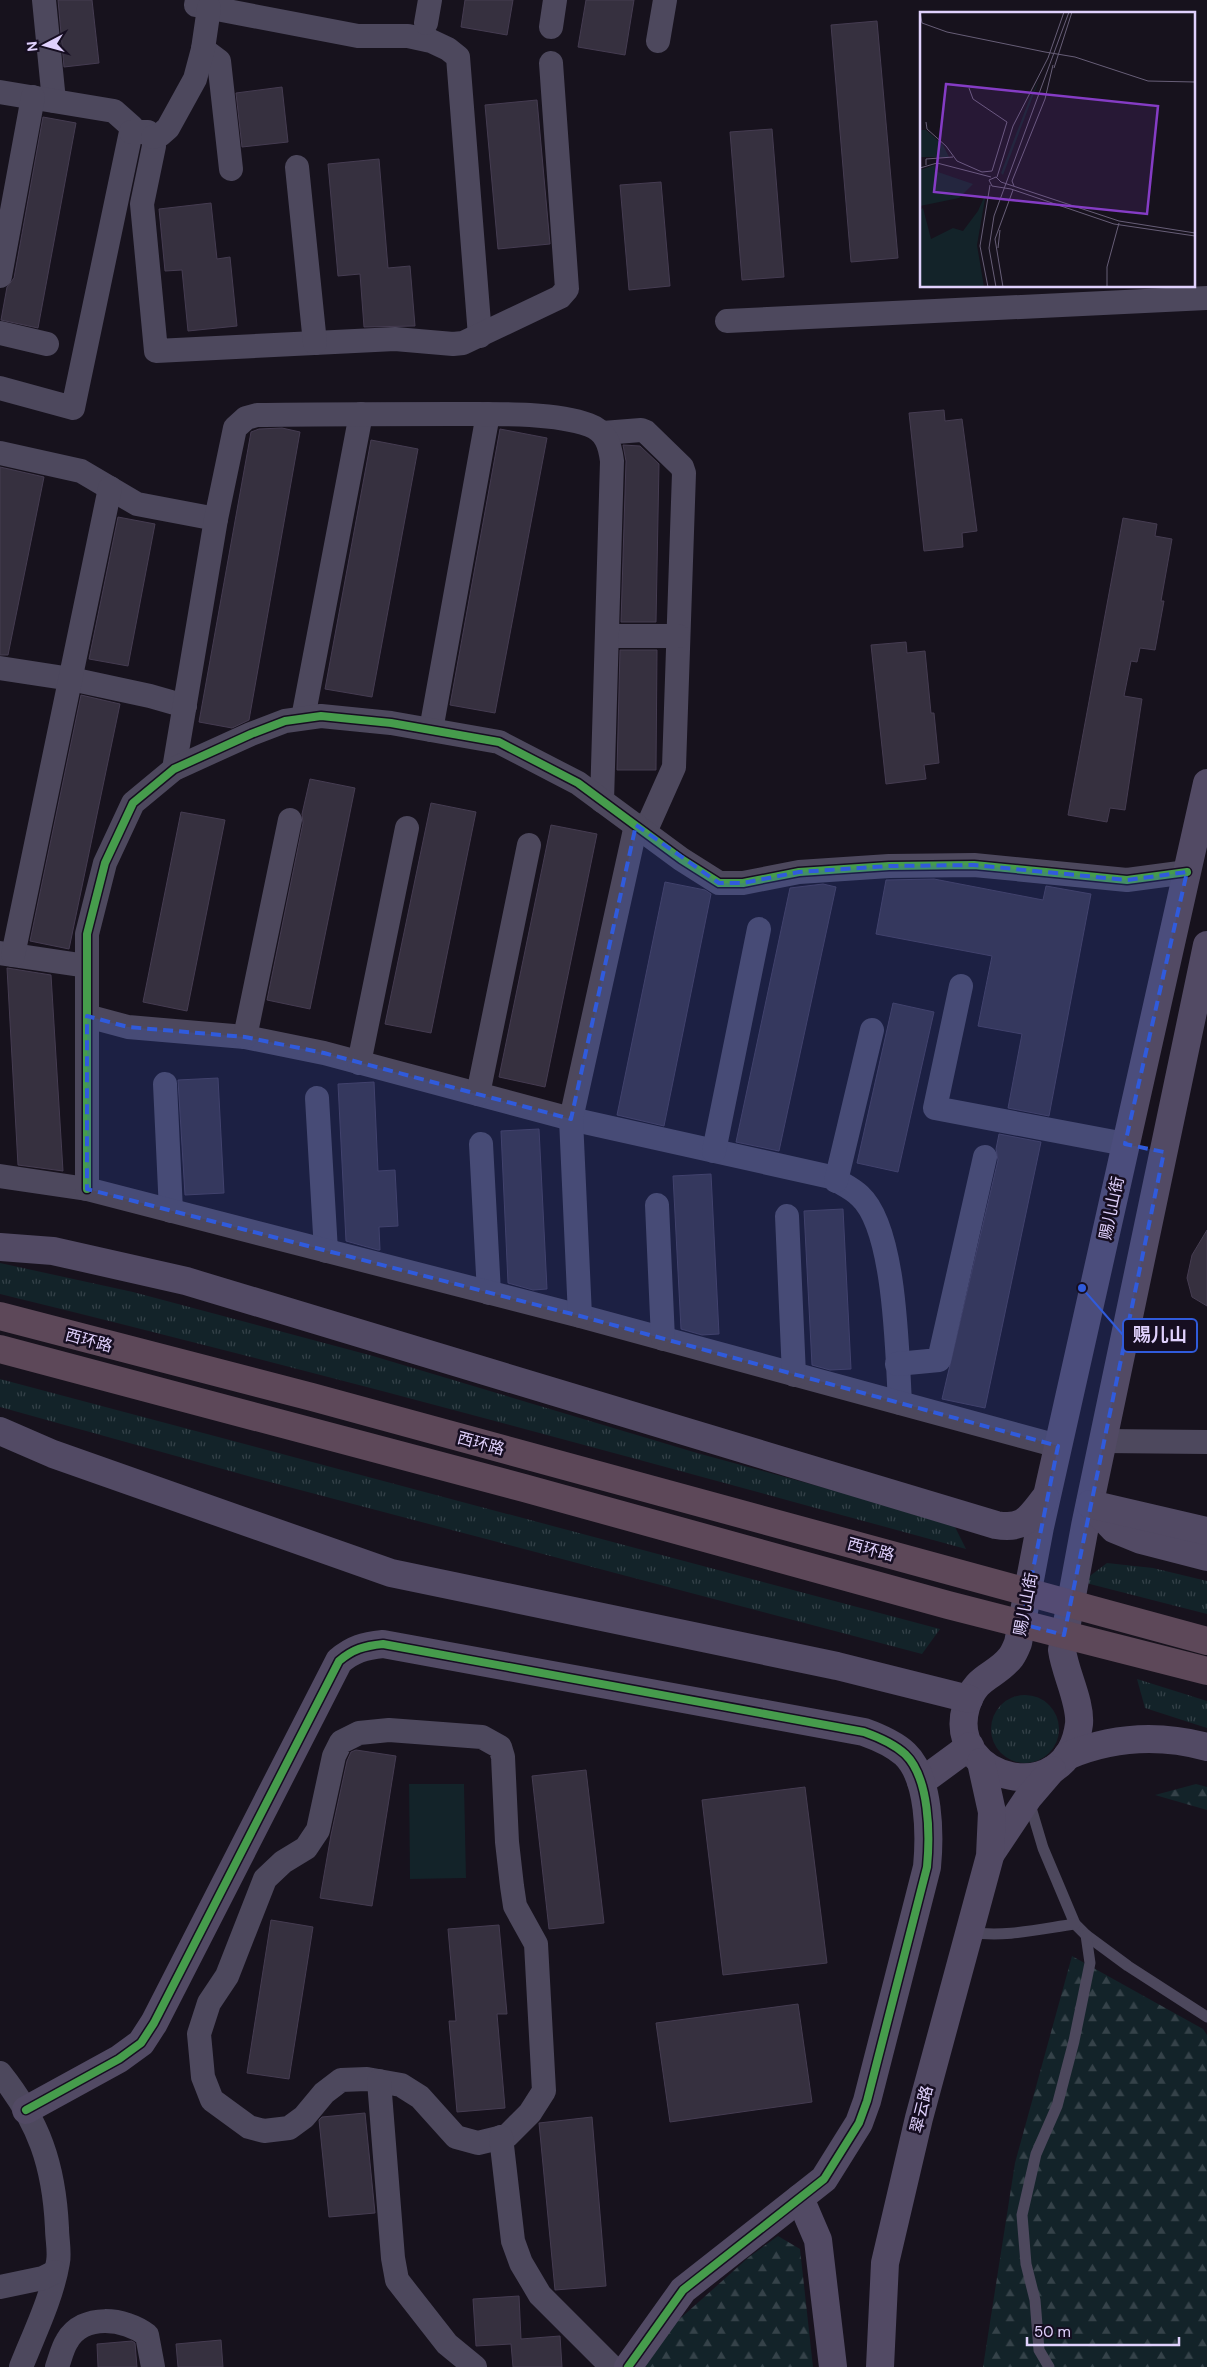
<svg xmlns="http://www.w3.org/2000/svg" width="1207" height="2367" viewBox="0 0 1207 2367" font-family="'DM Sans','Noto Sans SC',sans-serif">
  <style>
    .grass { fill: url(#grass-tufts) }
    .forest { fill: url(#forest-firs) }
    .pitch { fill: #132329 }
    .building { fill: #36303f; stroke: #453c51 }
    .lines { fill: none; stroke-linecap: round; stroke-linejoin: round }
    .lane { stroke: #4d485d; stroke-width: 11 }
    .street { stroke: #4d485d; stroke-width: 24 }
    .secondary { stroke: #524a64; stroke-width: 28 }
    .highway { stroke: #5d4859; stroke-width: 28 }
    .cycleway-casing { stroke: #160e21; stroke-width: 11 }
    .cycleway { stroke: #469c4c; stroke-width: 8 }
    .marked { fill: #305bdc; fill-opacity: 0.2; stroke: #305bdc; stroke-width: 4; stroke-dasharray: 10 6; stroke-linejoin: round }
    .labels { text-anchor: middle; stroke-width: 5; stroke-linejoin: round; paint-order: stroke }
    .street-label { font-size: 16px; fill: #e0d1fd; stroke: #160e21 }
    .inset-road { fill: none; stroke: #675e77; stroke-width: 1 }
    .view { fill: #853cc5; fill-opacity: 0.15; stroke: #853cc5; stroke-width: 2.5 }
    .inset-edge { fill: none; stroke: #e0d1fd; stroke-width: 2.5 }
    .leader { fill: none; stroke: #305bdc; stroke-width: 2 }
    .callout-dot { fill: #305bdc; stroke: #160e21; stroke-width: 2 }
    .callout { fill: #160e21; stroke: #305bdc; stroke-width: 2 }
    .callout-label { font-size: 18px; text-anchor: middle; font-weight: bold; fill: #e0d1fd }
  </style>
  <defs>
    <pattern id="grass-tufts" width="24" height="20" patternUnits="userSpaceOnUse" patternTransform="scale(1.25)"><rect width="24" height="20" fill="#132329"/><path d="M3 7l-1-3M5 7V3M7 7l1-3M15 17l-1-3M17 17v-4M19 17l1-3" fill="none" stroke="#354249"/></pattern>
    <pattern id="forest-firs" width="22" height="20" patternUnits="userSpaceOnUse" patternTransform="scale(1.25)"><rect width="22" height="20" fill="#132329"/><path d="M5 1l3.5 6h-7zM16 11l3.5 6h-7z" fill="#354249"/></pattern>
  </defs>
  <rect width="100%" height="100%" fill="#17121d"/>
  <g class="grass">
    <path d="M0,1263l133,29 240,64 324,97 256,70 13,26c-321,-88 -642,-176 -966,-255z"/>
    <polygon points="0,1379 940,1629 922,1654 266,1481 0,1407"/>
    <polygon points="1107,1563 1153,1568 1207,1581 1207,1614 1082,1582"/>
    <polygon points="1137,1679 1207,1701 1207,1728 1145,1708"/>
    <circle cx="1025" cy="1729" r="34"/>
  </g>
  <g class="forest">
    <polygon points="1196,1784 1207,1787 1207,1810 1155,1795"/>
    <polygon points="1072,1956 1203,2029 1207,2035 1207,2367 983,2367 1015,2163"/>
    <polygon points="778,2236 800,2249 813,2367 645,2367 674,2324 749,2257"/>
  </g>
  <polygon class="pitch" points="409,1784 464,1784 466,1878 410,1879"/>
  <g class="building">
    <polygon points="58,0 92,0 99,63 64,67"/>
    <polygon points="465,0 513,0 507,35 461,27"/>
    <polygon points="586,0 634,0 625,55 578,47"/>
    <polygon points="877,21 898,258 851,262 831,25"/>
    <polygon points="282,87 288,142 242,147 236,93"/>
    <polygon points="537,100 550,244 498,249 485,105"/>
    <polygon points="43,117 76,123 38,328 1,320 7,287 14,278"/>
    <polygon points="772,129 784,277 742,280 730,132"/>
    <polygon points="379,159 388,268 410,266 415,326 364,327 360,274 338,276 328,164"/>
    <polygon points="661,182 670,286 629,290 620,185"/>
    <polygon points="211,203 217,259 230,257 237,326 188,331 182,270 165,271 159,209"/>
    <polygon points="944,410 945,421 962,419 977,531 962,533 963,547 924,551 909,413"/>
    <polygon points="282,428 300,432 249,720 232,728 199,722 251,432 259,429"/>
    <polygon points="500,429 547,438 495,713 450,705"/>
    <polygon points="371,440 418,449 372,697 325,689"/>
    <polygon points="623,445 640,446 659,464 656,622 621,622 626,461"/>
    <polygon points="0,467 44,477 8,655 0,655"/>
    <polygon points="118,517 155,524 128,666 89,659"/>
    <polygon points="1123,518 1157,524 1155,536 1172,539 1161,601 1164,601 1155,650 1140,648 1137,662 1131,661 1124,696 1142,699 1125,810 1110,808 1107,822 1068,815"/>
    <polygon points="906,642 907,653 925,651 931,713 934,713 939,763 924,765 926,779 886,784 871,645"/>
    <polygon points="620,650 657,650 656,770 617,770"/>
    <polygon points="81,695 120,704 69,949 30,941"/>
    <polygon points="310,779 355,788 310,1009 267,1000 303,823 302,814"/>
    <polygon points="431,803 476,812 431,1033 385,1024"/>
    <polygon points="181,812 225,820 187,1011 143,1002"/>
    <polygon points="551,825 597,834 545,1087 499,1077"/>
    <polygon points="934,879 1043,900 1046,886 1091,894 1049,1116 1008,1108 1022,1034 978,1026 992,956 876,934 886,880"/>
    <polygon points="665,882 705,890 711,894 664,1126 617,1115"/>
    <polygon points="823,884 836,887 779,1151 736,1142 790,888"/>
    <polygon points="7,968 51,975 63,1171 18,1165"/>
    <polygon points="893,1003 934,1012 898,1172 857,1163"/>
    <polygon points="218,1078 224,1193 185,1195 178,1080"/>
    <polygon points="374,1082 378,1171 395,1170 398,1226 379,1227 380,1250 378,1250 346,1241 338,1084"/>
    <polygon points="539,1129 547,1289 533,1290 508,1283 501,1131"/>
    <polygon points="999,1134 1041,1142 985,1408 942,1399 998,1160 996,1149"/>
    <polygon points="711,1174 719,1334 702,1335 681,1329 673,1176"/>
    <polygon points="843,1209 851,1369 830,1370 812,1365 804,1211"/>
    <polygon points="1207,1230 1207,1306 1192,1297 1187,1278 1192,1255"/>
    <polygon points="356,1750 396,1756 372,1906 320,1898 331,1835 347,1761 351,1752"/>
    <polygon points="586,1770 604,1923 549,1929 532,1776"/>
    <polygon points="805,1787 827,1963 723,1975 702,1800"/>
    <polygon points="271,1920 313,1927 289,2079 247,2073"/>
    <polygon points="499,1925 507,2014 497,2014 505,2108 457,2112 449,2021 456,2021 448,1929"/>
    <polygon points="798,2004 812,2102 670,2122 656,2023"/>
    <polygon points="365,2113 375,2213 329,2217 319,2120 322,2117"/>
    <polygon points="592,2117 606,2286 555,2290 539,2123"/>
    <polygon points="519,2296 521,2339 560,2336 562,2367 513,2367 511,2344 476,2346 473,2299"/>
    <polygon points="221,2340 223,2367 178,2367 176,2344"/>
    <polygon points="132,2341 135,2343 137,2367 98,2367 97,2344"/>
  </g>
  <g class="lines">
    <g class="lane">
      <polyline points="1029,1801 1043,1848 1075,1924 1086,1935 1128,1966 1207,2017"/>
      <path d="M969,1932c35,6 71,-3 106,-8"/>
      <polyline points="1049,2367 1039,2350 1035,2300 1026,2264 1022,2215 1036,2154 1057,2106 1074,2041 1090,1963 1086,1935"/>
    </g>
    <g class="street">
      <polyline points="44,0 54,101"/>
      <polyline points="197,0 196,5 358,36 408,36 431,41 448,49 458,57 480,336"/>
      <polyline points="426,23 430,0"/>
      <polyline points="551,27 555,0"/>
      <polyline points="658,41 665,0"/>
      <polyline points="203,49 219,61 231,169"/>
      <polyline points="0,92 114,111 132,127 73,408 0,388"/>
      <polyline points="131,132 148,132 153,137 154,146 142,204 156,351 395,339 453,344 463,343 560,297 567,289 551,63"/>
      <polyline points="153,137 160,135 168,128 195,79 203,49 209,8"/>
      <polyline points="297,167 315,343"/>
      <polyline points="0,276 33,97"/>
      <polyline points="727,321 1207,298"/>
      <polyline points="0,333 47,344"/>
      <polyline points="603,433 641,430 646,432 682,467 684,473 674,767 645,832"/>
      <polyline points="0,453 81,471 137,504 216,519"/>
      <polyline points="607,636 678,636"/>
      <polyline points="0,668 71,679 150,696 185,706"/>
      <polyline points="303,718 361,414"/>
      <polyline points="431,730 488,414"/>
      <path d="M174,769l42,-250 19,-91 11,-10 11,-3c65,-1 130,-1 195,-1 40,0 100,-2 137,11 17,6 21,20 23,36l-10,340"/>
      <polyline points="0,953 87,966"/>
      <polyline points="13,955 110,488"/>
      <polyline points="961,986 935,1108 1125,1144"/>
      <path d="M87,1016l41,11 117,10 79,16 247,66 260,58c9,6 21,11 29,19 36,33 37,158 40,207"/>
      <polyline points="245,1037 290,820"/>
      <polyline points="359,1063 407,828"/>
      <polyline points="165,1084 171,1211"/>
      <polyline points="478,1094 529,845"/>
      <polyline points="317,1098 326,1251"/>
      <polyline points="481,1144 489,1293"/>
      <polyline points="714,1151 759,929"/>
      <polyline points="0,1176 87,1189 580,1316 1058,1446"/>
      <polyline points="836,1181 872,1030"/>
      <polyline points="87,1189 87,934 105,863 133,803 174,769 251,734 285,721 321,716 391,723 499,742 578,783 681,859 719,883 743,883 799,872 889,866 974,865 1127,880 1187,872"/>
      <polyline points="657,1205 663,1339"/>
      <polyline points="787,1216 794,1375"/>
      <polyline points="580,1316 571,1119 636,825"/>
      <polyline points="897,1364 939,1360 985,1157"/>
      <polyline points="1103,1441 1207,1442"/>
      <polygon points="389,1730 482,1737 500,1747 503,1757 507,1842 512,1886 515,1906 536,1944 544,2091 530,2113 507,2136 478,2143 456,2137 420,2097 401,2085 367,2079 341,2080 324,2093 304,2117 289,2128 264,2131 249,2127 212,2100 203,2077 199,2034 209,2003 227,1976 265,1879 283,1862 306,1848 318,1830 334,1756 341,1742 359,1733"/>
      <path d="M0,2073c39,49 54,92 57,155 0,11 3,24 1,34 -6,36 -24,72 -37,105"/>
      <polyline points="379,2081 393,2258 397,2280 447,2344 475,2367"/>
      <polyline points="501,2137 513,2241 521,2263 540,2295 612,2367"/>
      <polyline points="0,2287 43,2278 55,2272"/>
      <path d="M57,2367c3,-8 5,-18 10,-26 16,-28 58,-23 80,-6l6,32"/>
    </g>
    <g class="secondary">
      <path d="M1207,783l-167,744 -22,116c-2,5 -4,10 -7,14 -16,21 -35,17 -45,50 -21,73 102,105 113,17 2,-22 -14,-51 -17,-74l23,-124 122,-581"/>
      <path d="M0,1247l53,4 133,30 810,244c28,5 33,-7 49,-27"/>
      <polyline points="0,1431 53,1454 391,1573 837,1666 969,1699"/>
      <polyline points="1090,1504 1114,1529 1141,1540 1207,1557"/>
      <polyline points="1090,1504 1207,1531"/>
      <path d="M1067,1756c45,-19 92,-22 140,-9"/>
      <polyline points="921,1782 970,1746"/>
      <polyline points="992,1852 1028,1798 1052,1770"/>
      <path d="M26,2110l93,-51 22,-16 13,-20 185,-362c14,-12 25,-15 44,-17l481,88c14,5 30,12 41,22 25,24 25,82 22,113l-60,234 -8,22 -35,56 -141,111 -55,77"/>
      <polyline points="800,2198 818,2240 833,2367"/>
      <polyline points="880,2367 885,2263 919,2118 990,1856 992,1812 981,1762"/>
    </g>
    <g class="highway">
      <polyline points="0,1316 312,1397 1207,1641"/>
      <polyline points="0,1349 524,1488 948,1605 1207,1671"/>
    </g>
    <defs>
      <g id="cycleway">
        <polyline points="87,1189 87,934 105,863 133,803 174,769 251,734 285,721 321,716 391,723 499,742 578,783 681,859 719,883 743,883 799,872 889,866 974,865 1127,880 1187,872"/>
        <path d="M26,2110l93,-51 22,-16 13,-20 185,-362c14,-12 25,-15 44,-17l481,88c14,5 30,12 41,22 25,24 25,82 22,113l-60,234 -8,22 -35,56 -141,111 -55,77"/>
      </g>
    </defs>
    <use href="#cycleway" class="cycleway-casing"/>
    <use href="#cycleway" class="cycleway"/>
  </g>
  <path class="marked" d="M636,825l83,58h24l56,-11 90,-6 85,-1 153,15 60,-8 -62,272 39,8 -100,483 -42,-11 36,-178 -478,-130 -493,-127v-173l41,11 117,10 79,16 247,66z"/>
  <g class="labels">
    <g class="street-label">
      <text transform="translate(1111 1208) rotate(-78)" y="6">赐儿山街</text>
      <text transform="translate(89 1340) rotate(15)" y="6">西环路</text>
      <text transform="translate(481 1443) rotate(15)" y="6">西环路</text>
      <text transform="translate(871 1549) rotate(15)" y="6">西环路</text>
      <text transform="translate(1025 1604) rotate(-79)" y="6">赐儿山街</text>
      <text transform="translate(921 2109) rotate(-76)" y="6">翠云路</text>
    </g>
  </g>
  <g transform="translate(920 12)">
    <rect width="275" height="275" fill="#17121d"/>
    <path d="M119,68l-36,95 -2,-2 29,-75z" fill="#132329"/>
    <path d="M0,118h6l17,15 6,12h-29zM15,153v6l38,13 -14,14 -39,8v-36zM66,181l-9,52 7,42h-64v-77l3,-2 8,31 22,-11 10,3 15,-20z" fill="#132329"/>
    <path class="inset-road" d="M0,0l2,11 25,9 98,20M125,40l30,5 73,24 47,1M134,56l18,-56M6,110l1,7 19,17 11,15 25,11 10,-1 15,-49 -34,-23 -4,-11M6,153v-6l27,-2M0,156l17,-5 54,14M77,165l16,-51 35,-68 16,-46M94,174l-2,-5 33,-82 8,-34M275,221l-76,-12 -118,-39 -5,-5 -7,3 3,6 19,3 103,35 81,12M78,236l2,-18M68,275l-8,-41 10,-61M76,275l-7,-39 5,-32 75,-204M83,275l-8,-48 18,-49M187,275v-20l12,-44"/>
    <path class="view" d="M26,72l212,22 -11,108 -213,-22z"/>
    <rect width="275" height="275" class="inset-edge"/>
  </g>
  <path class="leader" d="M1082 1288L1123 1335"/>
  <circle class="callout-dot" cx="1082" cy="1288" r="5"/>
  <rect class="callout" x="1123" y="1319" width="74" height="33" rx="5"/>
  <g class="callout-label">
    <text x="1160" y="1341">赐儿山</text>
  </g>
  <g transform="translate(45 45) rotate(264)" stroke="#160e21" stroke-width="4" paint-order="stroke">
  <path d="M0-4L9 19L0 12L-9 19Z" fill="#e0d1fd"/>
  <text y="-8" font-size="14" font-weight="bold" text-anchor="middle" fill="#e0d1fd">N</text>
  </g>
  <path d="M1027 2337v8h152v-8" fill="none" stroke="#e0d1fd" stroke-width="2.5"/>
  <text x="1034" y="2337" font-size="15" fill="#e0d1fd" stroke="#160e21" stroke-width="4" paint-order="stroke">50 m</text>
</svg>
